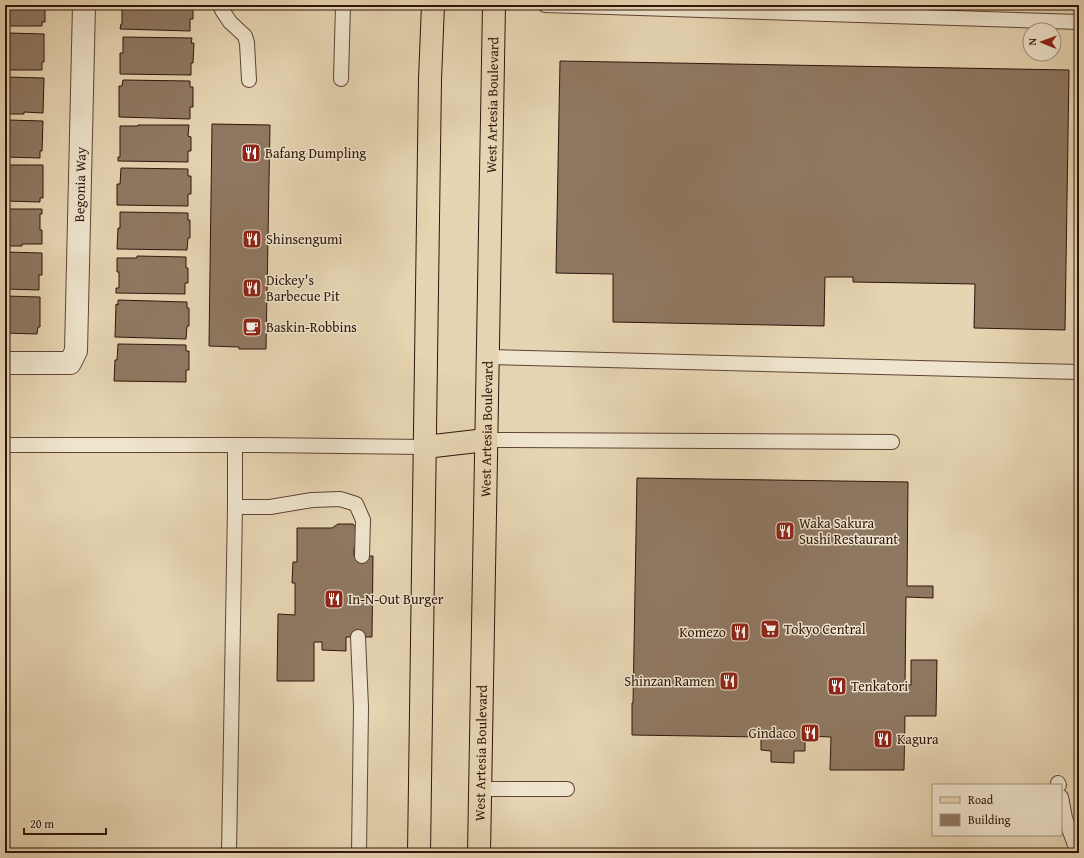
<svg xmlns="http://www.w3.org/2000/svg" width="1084" height="858" viewBox="0 0 1084 858" font-family="'Gentium Book Plus',serif">
  <style>
    .building { fill: #8f7862; stroke: #30140b }
    .lines { fill: none; stroke-linecap: round; stroke-linejoin: round }
    .service-casing { stroke: #5e4435; stroke-width: 16 }
    .minor-casing { stroke: #5e4435; stroke-width: 24 }
    .primary-casing { stroke: #30140b; stroke-width: 24 }
    .service { stroke: #efe4cd; stroke-width: 14 }
    .minor { stroke: #efe4cd; stroke-width: 22 }
    .primary { stroke: #e6d5b2; stroke-width: 22 }
    .labels { text-anchor: middle; stroke-width: 3; stroke-linejoin: round; paint-order: stroke }
    .street-label { font-size: 14px; fill: #30140b; stroke: #efe4cd }
    .poi-label { font-size: 14px; fill: #30140b; stroke: #efe4cd; text-anchor: start }
  </style>
  <rect width="100%" height="100%" fill="#e6d5b2"/>
  <filter id="stains"><feTurbulence type="fractalNoise" baseFrequency=".005" numOctaves="4"/><feColorMatrix values="0 0 0 0 .2 0 0 0 0 .09 0 0 0 0 .02 0 0 0 .5 -.17"/></filter>
  <radialGradient id="worn" r=".72"><stop offset=".6" stop-color="#630" stop-opacity="0"/><stop offset="1" stop-color="#630" stop-opacity=".3"/></radialGradient>
  <g class="building">
    <polygon points="5,5 45,5 45,22 42,22 42,26 5,26"/>
    <polygon points="122,5 193,5 193,19 190,19 190,31 120,29 121,24 122,24"/>
    <polygon points="5,31 9,31 9,33 44,34 44,62 42,62 42,70 5,70"/>
    <polygon points="123,37 192,38 191,43 194,43 193,63 191,63 191,75 120,74 120,53 123,53"/>
    <polygon points="560,61 1069,70 1065,330 974,328 975,284 853,282 853,277 825,277 824,326 613,322 613,274 556,273"/>
    <polygon points="5,77 44,78 43,113 24,112 24,114 5,114"/>
    <polygon points="123,80 190,81 190,87 193,87 193,107 190,107 190,119 119,117 119,86 122,86"/>
    <polygon points="5,119 7,119 7,120 43,121 42,151 40,151 40,158 5,157"/>
    <polygon points="212,124 270,125 266,349 239,349 239,347 209,346"/>
    <polygon points="138,125 189,125 188,136 191,137 191,151 188,151 188,162 118,161 118,157 120,157 120,126 138,126"/>
    <polygon points="5,165 43,165 43,198 40,198 40,202 5,201"/>
    <polygon points="121,168 188,169 188,176 191,176 191,194 188,194 188,206 117,205 117,184 120,184"/>
    <polygon points="5,209 42,209 42,214 40,214 40,230 42,230 42,244 22,244 22,246 5,246"/>
    <polygon points="120,212 188,213 188,220 190,220 190,238 188,238 187,250 117,249 118,228 120,228"/>
    <polygon points="5,252 42,253 42,275 39,275 39,290 5,289"/>
    <polygon points="137,256 186,257 186,268 188,268 188,283 185,283 185,294 116,293 116,288 119,288 119,272 117,272 117,258 137,258"/>
    <polygon points="5,296 40,297 40,327 38,327 37,334 5,333"/>
    <polygon points="118,300 187,302 187,308 189,308 189,326 187,326 186,339 115,337 116,304 118,305"/>
    <polygon points="118,344 186,345 186,351 189,351 189,370 186,370 186,382 114,381 115,360 117,360"/>
    <polygon points="637,478 908,482 907,586 933,586 933,598 906,597 905,685 911,685 911,660 937,660 936,716 905,716 904,770 830,770 831,737 805,736 805,751 794,751 794,763 771,762 771,751 761,750 761,737 632,735 632,703 633,703"/>
    <polygon points="338,524 353,524 357,529 356,545 354,548 354,556 373,556 372,637 346,637 346,651 322,650 322,642 314,642 314,681 277,681 278,614 295,615 295,583 292,583 293,562 297,562 297,528 332,528"/>
  </g>
  <g class="lines">
    <defs>
      <g id="service">
        <polyline points="220,5 222,10 230,22 245,36 247,43 249,80"/>
        <polyline points="545,5 1079,22"/>
        <polyline points="341,79 343,5"/>
        <polyline points="488,357 1079,372"/>
        <polyline points="486,440 892,442"/>
        <polyline points="5,445 259,445 425,447"/>
        <polyline points="235,507 270,507 312,500 340,499 356,504 363,520 362,556"/>
        <polyline points="358,637 361,707 359,853"/>
        <polyline points="1058,783 1059,785"/>
        <polyline points="480,789 567,789"/>
        <polyline points="1061,797 1065,818 1078,853"/>
        <polyline points="229,853 235,507 235,445"/>
      </g>
      <g id="minor">
        <path id="s1" d="M5,363h65l6,-12 8,-346"/>
      </g>
      <g id="primary">
        <polyline points="425,447 486,440"/>
        <polyline points="419,853 430,79 433,5"/>
        <path id="s2" d="M479,853l15,-848"/>
      </g>
    </defs>
    <use href="#service" class="service-casing"/>
    <use href="#minor" class="minor-casing"/>
    <use href="#primary" class="primary-casing"/>
    <use href="#service" class="service"/>
    <use href="#minor" class="minor"/>
    <use href="#primary" class="primary"/>
  </g>
  <defs>
    <symbol id="restaurant-square" viewBox="-11 -11 22 22"><rect x="-9" y="-9" width="18" height="18" rx="4" fill="#8f2418" stroke="#efe4cd"/><path d="M-5-6h1v4h1v-4h1v4h1v-4h1v5L-1.5 .5V6h-2V.5L-5-1ZM5-6V6H3V1.5H1.5Q1.5-4 5-6Z" fill="#fff"/></symbol>
    <symbol id="cafe-square" viewBox="-11 -11 22 22"><rect x="-9" y="-9" width="18" height="18" rx="4" fill="#8f2418" stroke="#efe4cd"/><path d="M-5.5-4.5H6V0H3Q3 3.5 0 3.5H-2.5Q-5.5 3.5-5.5 0ZM3-3.2v2h1.7v-2ZM-6 4.5H4V6H-6Z" fill="#fff"/></symbol>
    <symbol id="supermarket-square" viewBox="-11 -11 22 22"><rect x="-9" y="-9" width="18" height="18" rx="4" fill="#8f2418" stroke="#efe4cd"/><path d="M-6-5.5h2.5l.6 2H6L4.5 2H-2.5L-4.4-4H-6ZM-1.5 3.2a1.3 1.3 0 1 0 .1 0ZM3 3.2a1.3 1.3 0 1 0 .1 0Z" fill="#fff"/></symbol>
  </defs>
  <g fill-rule="evenodd">
    <use href="#restaurant-square" x="240" y="142" width="22" height="22"/>
    <use href="#restaurant-square" x="241" y="228" width="22" height="22"/>
    <use href="#restaurant-square" x="241" y="277" width="22" height="22"/>
    <use href="#cafe-square" x="241" y="316" width="22" height="22"/>
    <use href="#restaurant-square" x="774" y="520" width="22" height="22"/>
    <use href="#restaurant-square" x="323" y="588" width="22" height="22"/>
    <use href="#supermarket-square" x="759" y="618" width="22" height="22"/>
    <use href="#restaurant-square" x="729" y="621" width="22" height="22"/>
    <use href="#restaurant-square" x="718" y="670" width="22" height="22"/>
    <use href="#restaurant-square" x="826" y="675" width="22" height="22"/>
    <use href="#restaurant-square" x="799" y="722" width="22" height="22"/>
    <use href="#restaurant-square" x="872" y="728" width="22" height="22"/>
  </g>
  <g class="labels">
    <g class="street-label">
      <text dy="5" stroke="none"><textPath href="#s2" startOffset="748">West Artesia Boulevard</textPath></text>
      <text dy="5" stroke="none"><textPath href="#s1" startOffset="245">Begonia Way</textPath></text>
      <text dy="5" stroke="none"><textPath href="#s2" startOffset="424">West Artesia Boulevard</textPath></text>
      <text dy="5" stroke="none"><textPath href="#s2" startOffset="100">West Artesia Boulevard</textPath></text>
    </g>
    <g class="poi-label">
      <text x="265" y="158">Bafang Dumpling</text>
      <text x="266" y="244">Shinsengumi</text>
      <text x="266" y="285">Dickey's<tspan x="266" dy="16">Barbecue Pit</tspan></text>
      <text x="266" y="332">Baskin-Robbins</text>
      <text x="799" y="528">Waka Sakura<tspan x="799" dy="16">Sushi Restaurant</tspan></text>
      <text x="348" y="604">In-N-Out Burger</text>
      <text x="784" y="634">Tokyo Central</text>
      <text x="726" y="637" text-anchor="end">Komezo</text>
      <text x="715" y="686" text-anchor="end">Shinzan Ramen</text>
      <text x="851" y="691">Tenkatori</text>
      <text x="796" y="738" text-anchor="end">Gindaco</text>
      <text x="897" y="744">Kagura</text>
    </g>
  </g>
  <rect width="1084" height="858" fill="none" stroke="#e6d5b2" stroke-width="20"/>
  <rect x="6" y="6" width="1072" height="846" fill="none" stroke="#30140b" stroke-width="2"/>
  <rect x="10" y="10" width="1064" height="838" fill="none" stroke="#30140b"/>
  <rect x="932" y="784" width="130" height="52" fill="#efe4cd" stroke="#a3917f"/>
  <rect x="940" y="797" width="20" height="6" fill="#e6d5b2" stroke="#a3917f"/>
  <text x="968" y="804" font-size="12" fill="#30140b">Road</text>
  <rect x="940" y="814" width="20" height="12" fill="#8f7862" stroke="#a3917f"/>
  <text x="968" y="824" font-size="12" fill="#30140b">Building</text>
  <g transform="translate(1042 42) rotate(271)"><circle r="19" fill="#efe4cd" stroke="#a3917f"/>
  <path d="M0-3L7 15L0 10L-7 15Z" fill="#8f2418"/>
  <text y="-6" font-size="11" font-weight="bold" text-anchor="middle" fill="#30140b">N</text>
  </g>
  <path d="M24 828v6h82v-6" fill="none" stroke="#30140b" stroke-width="2"/>
  <text x="30" y="828" font-size="12" fill="#30140b" stroke="#efe4cd" stroke-width="3" paint-order="stroke">20 m</text>
  <rect width="100%" height="100%" filter="url(#stains)"/>
  <rect width="100%" height="100%" fill="url(#worn)"/>
</svg>
